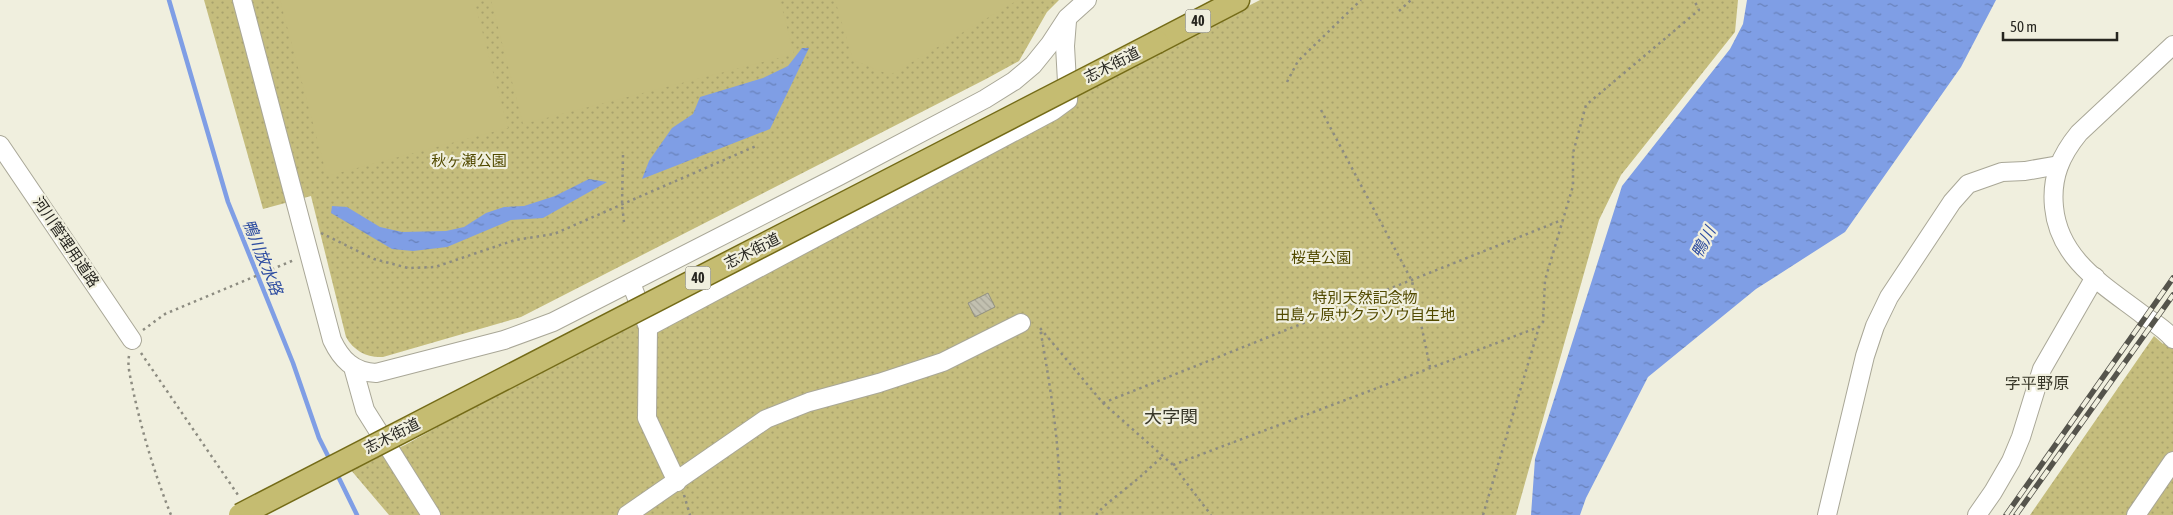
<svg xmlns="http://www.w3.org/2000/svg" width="2173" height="515" viewBox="0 0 2173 515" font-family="'Asap Condensed','Noto Sans JP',sans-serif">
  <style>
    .park { fill: url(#park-dots) }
    .garden { fill: #c5bd7d }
    .water { fill: url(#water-ripples) }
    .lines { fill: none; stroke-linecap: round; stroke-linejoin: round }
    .stream { stroke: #7f9ee5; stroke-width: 4.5 }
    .building { fill: url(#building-back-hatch); stroke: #919080 }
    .minor-casing { stroke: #a9a797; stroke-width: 20 }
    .major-casing { stroke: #746b17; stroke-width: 25 }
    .path { stroke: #8d8c81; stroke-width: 2.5; stroke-dasharray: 2.5 4; stroke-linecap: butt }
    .minor { stroke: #fff; stroke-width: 18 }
    .major { stroke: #c5bc71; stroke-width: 22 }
    .rail-casing { stroke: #55544c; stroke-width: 5.5 }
    .rail { stroke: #f0efde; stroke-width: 4; stroke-dasharray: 11; stroke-linecap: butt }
    .major-bridge-casing { stroke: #746b17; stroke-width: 25; stroke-linecap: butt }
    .major-bridge { stroke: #c5bc71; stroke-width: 22 }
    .labels { text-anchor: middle; stroke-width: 4.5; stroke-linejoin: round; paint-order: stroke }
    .shield { fill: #f0efde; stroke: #636259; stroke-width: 1 }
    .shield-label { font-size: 14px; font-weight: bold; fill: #272620 }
    .street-label { font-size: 15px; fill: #272620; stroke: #f0efde }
    .park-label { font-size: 15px; fill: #524a00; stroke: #f0efde }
    .water-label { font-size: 16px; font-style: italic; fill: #2e4da1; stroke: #f0efde }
    .neighbourhood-label { font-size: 16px; fill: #39382a; stroke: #f0efde }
    .quarter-label { font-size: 18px; fill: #39382a; stroke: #f0efde }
  </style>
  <defs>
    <pattern id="park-dots" width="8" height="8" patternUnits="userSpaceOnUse" patternTransform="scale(1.25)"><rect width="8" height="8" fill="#c5bd7d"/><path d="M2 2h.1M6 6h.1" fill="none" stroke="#a9a26c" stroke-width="1.8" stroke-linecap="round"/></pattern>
    <pattern id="water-ripples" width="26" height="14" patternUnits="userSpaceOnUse" patternTransform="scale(1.25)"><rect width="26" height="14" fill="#7f9ee5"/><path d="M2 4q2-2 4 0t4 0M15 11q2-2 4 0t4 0" fill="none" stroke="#6881b9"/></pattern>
    <pattern id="building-back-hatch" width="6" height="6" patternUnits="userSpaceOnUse" patternTransform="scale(1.25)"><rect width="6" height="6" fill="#c2c0b0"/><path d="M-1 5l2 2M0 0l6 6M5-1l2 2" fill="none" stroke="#a7a597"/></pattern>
  </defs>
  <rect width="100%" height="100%" fill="#f0efde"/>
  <g class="park">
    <path d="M204,0h855l-12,12 -28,49 -33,18 -465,238 -138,40c-16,1 -29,-6 -37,-20l-35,-141 -48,13z"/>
    <polygon points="1260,0 1738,0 1735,32 1621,175 1599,220 1516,515 389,515 350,469 405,445 579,349"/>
    <polygon points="2173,330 2173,515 2030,515 2154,336 2163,344"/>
  </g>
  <g class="garden">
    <polygon points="280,0 474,0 508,128 327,176"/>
    <polygon points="491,0 780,0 794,54 523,124"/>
    <polygon points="835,0 1018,0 890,75 853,60"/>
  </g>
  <g class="water">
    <polygon points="1747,0 1996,0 1961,67 1845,232 1756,289 1648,377 1586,498 1580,515 1531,515 1535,459 1622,186 1730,49 1743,24"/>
    <polygon points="802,48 809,48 770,129 642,179 649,161 672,128 693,114 700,97 763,78 788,66"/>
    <polygon points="589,179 607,182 543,218 511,220 447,247 413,251 392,249 331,213 332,206 347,207 380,227 402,232 446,231 464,227 486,213 504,207 524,206 555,196"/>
  </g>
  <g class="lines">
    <g class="stream">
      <polyline points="169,0 228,202 293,363 319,438 330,460"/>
      <polyline points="336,472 357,515"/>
    </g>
  </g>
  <polygon class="building" points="988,293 995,307 975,317 968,303"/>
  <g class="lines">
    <defs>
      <g id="minor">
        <path d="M242,0l90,340c9,19 21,32 44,33l128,-33 49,-18 286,-146 146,-77 29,-18 19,-16 17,-21 17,-26 20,-18"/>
        <path d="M2173,45l-94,88c-18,22 -28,44 -25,74 5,53 50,78 89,108 10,7 22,14 30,24"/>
        <polyline points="0,145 132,340"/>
        <polyline points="631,283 648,327 647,418 677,482"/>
        <polyline points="648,327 1053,111 1068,100 1065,46 1067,21"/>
        <polyline points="353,367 365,410 431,515"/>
        <polyline points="627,515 766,419 809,402 879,383 943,362 1021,323"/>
        <polyline points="1827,515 1865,356 1875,326 1889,297 1952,202 1968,184 2002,172 2025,171 2059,165"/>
        <polyline points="1977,515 1993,492 2011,461 2021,437 2042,369 2095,277"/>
        <polyline points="2136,515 2173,461"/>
      </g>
      <polyline id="major" points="1157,42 1238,0"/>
    </defs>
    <use href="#minor" class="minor-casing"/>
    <use href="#major" class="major-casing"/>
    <g class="path">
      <polyline points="1399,11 1411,0"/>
      <polyline points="1287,82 1298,61 1361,0"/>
      <polyline points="1321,110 1412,281 1430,367"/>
      <polyline points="623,155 622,205 624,222"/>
      <polyline points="321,233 374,259 408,268 435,267 515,240 554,234 756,146"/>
      <polyline points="143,330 165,314 294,260"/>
      <polyline points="141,353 238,495"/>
      <path d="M129,356c-2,11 2,23 4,34 9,42 22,85 38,125"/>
      <polyline points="1103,403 1562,220"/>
      <polyline points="1173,465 1539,327"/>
      <polyline points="684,495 690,515"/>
      <path d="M1060,515c1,-63 -9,-125 -20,-187l63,75 70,62 38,50"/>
      <polyline points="1096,515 1103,507 1140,477 1163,456"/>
      <polyline points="1483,515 1539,327 1543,322 1545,280 1573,186 1573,153 1586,105 1699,10 1694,0"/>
    </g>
    <use href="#minor" class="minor"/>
    <use href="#major" class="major"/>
    <defs>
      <g id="rail">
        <polyline points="2006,515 2173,278"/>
        <polyline points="2016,515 2173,295"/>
      </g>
    </defs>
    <use href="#rail" class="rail-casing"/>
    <use href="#rail" class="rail"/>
    <defs>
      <polyline id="major-bridge" points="240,515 1157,42"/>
    </defs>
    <use href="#major-bridge" class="major-bridge-casing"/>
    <use href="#major-bridge" class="major-bridge"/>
  </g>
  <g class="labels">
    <g class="shield">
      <rect x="1185.5" y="9.5" width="25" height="23" rx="4"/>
      <rect x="685.5" y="266.5" width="25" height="23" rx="4"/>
    </g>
    <g class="shield-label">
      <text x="1198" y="26">40</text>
      <text x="698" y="283">40</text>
    </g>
    <g class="street-label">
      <text transform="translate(1112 65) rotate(-27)" y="5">志木街道</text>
      <text transform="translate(66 242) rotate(56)" y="5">河川管理用道路</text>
      <text transform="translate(752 251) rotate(-27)" y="5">志木街道</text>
      <text transform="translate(392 436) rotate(-27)" y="5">志木街道</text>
    </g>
    <g class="park-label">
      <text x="469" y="166">秋ヶ瀬公園</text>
      <text x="1321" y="263">桜草公園</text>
      <text x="1365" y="303">特別天然記念物<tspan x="1365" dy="17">田島ヶ原サクラソウ自生地</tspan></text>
    </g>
    <g class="water-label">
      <text transform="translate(1703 242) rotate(-62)" y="6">鴨川</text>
      <text transform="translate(263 257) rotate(68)" y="6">鴨川放水路</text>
    </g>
    <g class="neighbourhood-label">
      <text x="2037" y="389">字平野原</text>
    </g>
    <g class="quarter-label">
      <text x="1171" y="423">大字関</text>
    </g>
  </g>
  <path d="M2003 32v8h114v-8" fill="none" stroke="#272620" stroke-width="2.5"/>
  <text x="2010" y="32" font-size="15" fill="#272620" stroke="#f0efde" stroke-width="4" paint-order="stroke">50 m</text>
</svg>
